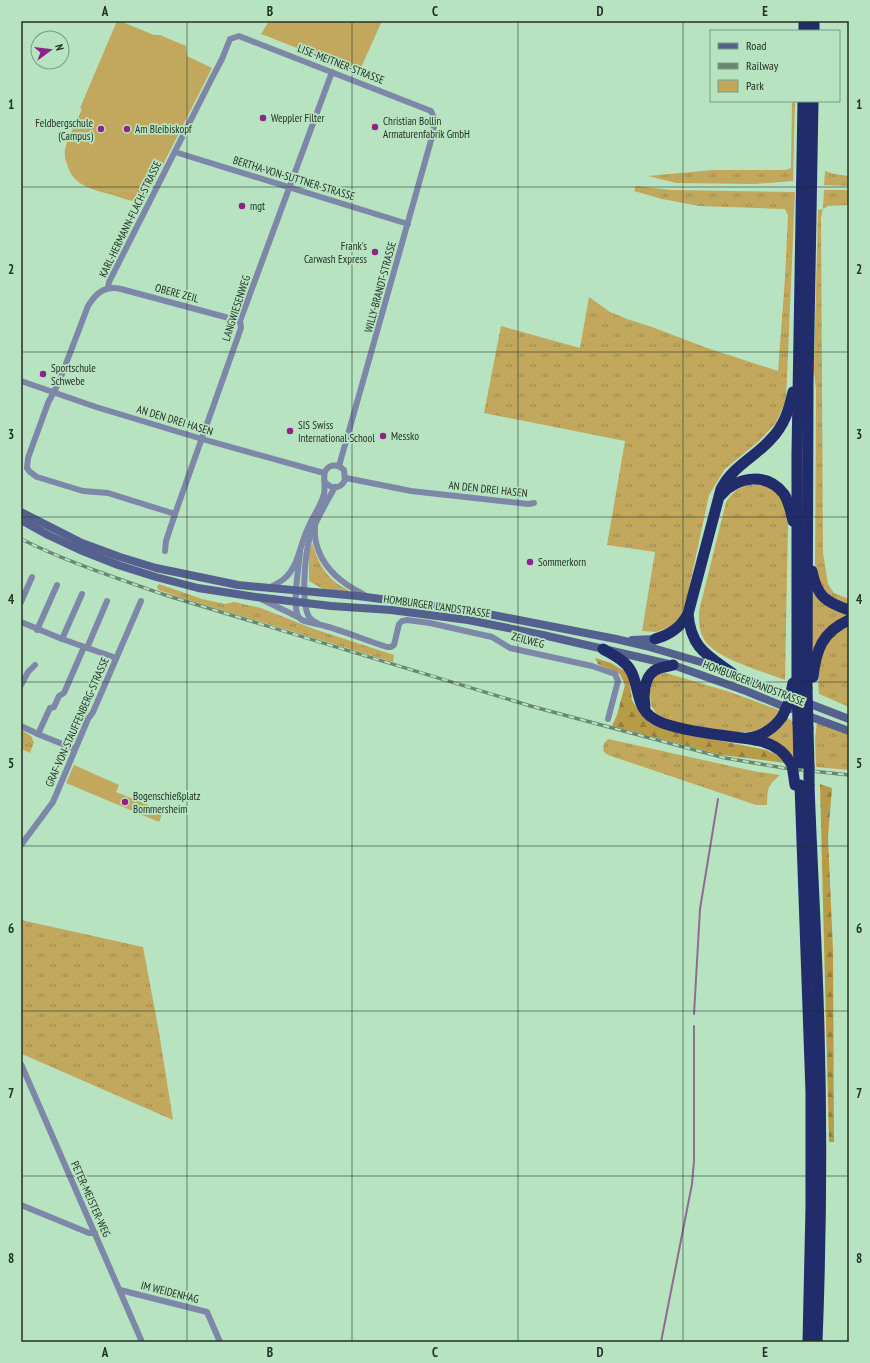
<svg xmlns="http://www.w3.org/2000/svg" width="870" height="1363" viewBox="0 0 870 1363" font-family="'PT Sans Narrow',sans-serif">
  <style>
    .grass { fill: url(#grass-tufts) }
    .forest { fill: url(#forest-firs) }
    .green { fill: #c2a85c }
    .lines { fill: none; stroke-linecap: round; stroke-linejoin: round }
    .stream { stroke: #936b8e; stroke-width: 2 }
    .minor { stroke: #7d87a7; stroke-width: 6 }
    .secondary { stroke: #54618f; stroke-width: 8 }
    .motorway { stroke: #212c6b; stroke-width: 11 }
    .rail-casing { stroke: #6a8871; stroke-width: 3.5 }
    .rail { stroke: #b7e3c1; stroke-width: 2; stroke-dasharray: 6; stroke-linecap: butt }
    .motorway-bridge { stroke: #212c6b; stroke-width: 11 }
    .grid { fill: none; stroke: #223226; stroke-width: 1; stroke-opacity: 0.55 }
    .poi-dot { fill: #8e2286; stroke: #b7e3c1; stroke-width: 1.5 }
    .labels { text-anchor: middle; stroke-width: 3.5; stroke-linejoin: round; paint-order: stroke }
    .street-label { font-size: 11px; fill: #223226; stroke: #b7e3c1 }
    .poi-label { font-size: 11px; fill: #223226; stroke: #b7e3c1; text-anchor: start }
    .neatline { fill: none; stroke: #223226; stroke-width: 1.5 }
    .grid-label { font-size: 13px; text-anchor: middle; font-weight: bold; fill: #223226 }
  </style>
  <defs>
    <pattern id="grass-tufts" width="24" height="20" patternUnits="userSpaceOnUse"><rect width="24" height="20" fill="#c2a85c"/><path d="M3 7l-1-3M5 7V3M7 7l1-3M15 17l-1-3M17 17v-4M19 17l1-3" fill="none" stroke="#9d894c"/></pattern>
    <pattern id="forest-firs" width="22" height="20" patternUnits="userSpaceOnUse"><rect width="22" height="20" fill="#b79b46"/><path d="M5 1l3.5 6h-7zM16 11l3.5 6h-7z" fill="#947f3a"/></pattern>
  </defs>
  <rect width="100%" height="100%" fill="#b7e3c1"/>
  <g class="grass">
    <polygon points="792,101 795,101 793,181 754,184 676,183 648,176 713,170 786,170 791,168"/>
    <polygon points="825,171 834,174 849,176 849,186 824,185"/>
    <polygon points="636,186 671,190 795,192 786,400 776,423 759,441 725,469 709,495 687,598 681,616 670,627 656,632 642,631 655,552 607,545 625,441 484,413 501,326 580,348 589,297 610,312 627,319 652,327 707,348 778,371 785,278 788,215 785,209 699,206 662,199 634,191"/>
    <polygon points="824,190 849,190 849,205 828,206 823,209 821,218 823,553 828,584 834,593 849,599 849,607 825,596 815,571 816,390 814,370 818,210 823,209"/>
    <path d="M757,484l13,3 10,9 6,12 2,16 -3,156c-20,-8 -68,-21 -80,-39 -6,-9 -6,-20 -6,-30l27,-109c10,-14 15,-16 31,-18z"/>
    <path d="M312,543c7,22 15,37 36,47v2l-25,-3 -14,-8v-27z"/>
    <polygon points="159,584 202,599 225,604 234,602 261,608 314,629 394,655 393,662 179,597 159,590 157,587"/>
    <polygon points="811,587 849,613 812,654"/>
    <path d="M849,626v81l-30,-13c-1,-14 -1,-47 10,-58 5,-4 14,-7 20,-10z"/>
    <polygon points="660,673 666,673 730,692 779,710 777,716 772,722 759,730 747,732 735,732 670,722 657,715 651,705 650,693 651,684 656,676"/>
    <polygon points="786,718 793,721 795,762 757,738"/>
    <polygon points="817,721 849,734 849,770 816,767 815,739"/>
    <polygon points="22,730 32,737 33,741 34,742 30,753 21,749 21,732"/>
    <path d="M608,739l145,32 27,4c-13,11 -12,13 -13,30h-11l-148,-50 -4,-3c-2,-6 0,-9 4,-13z"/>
    <polygon points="21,920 143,947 159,1032 173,1120 22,1054"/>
  </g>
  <g class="forest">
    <polygon points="595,658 611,663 626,672 629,678 632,700 640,713 651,724 706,738 766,750 781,757 785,763 722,755 612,726 617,715 625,685 620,674 598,664"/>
    <polygon points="820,784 832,788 828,837 833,951 834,1142 829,1142"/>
  </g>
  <g class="green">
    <path d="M117,21h3l34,14h6l26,11 1,10 25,12 -67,132c-11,4 -25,-3 -36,-6 -18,-5 -37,-9 -42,-30 -2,-5 -3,-10 -2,-15 4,-14 11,-27 17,-40l-2,-1z"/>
    <polygon points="269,21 382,21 359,72 261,34"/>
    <polygon points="74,765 119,785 116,792 163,811 159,822 66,783"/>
  </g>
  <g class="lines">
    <g class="stream">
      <polyline points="694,1014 700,909 718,799"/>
      <polyline points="661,1342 692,1184 694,1161 694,1026"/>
    </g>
    <g class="minor">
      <polyline points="175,152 408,224"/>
      <polyline points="108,288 109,282 211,80 222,59 230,39 239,36 244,38 431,111 435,120 432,137 339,466"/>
      <polyline points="21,381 96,407 202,439 324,473"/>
      <polyline points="346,478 411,491 528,504 534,503"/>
      <path d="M175,514l-67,-21 -25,-2 -46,-14 -7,-5 -3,-4 1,-10 20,-55 11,-21 29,-76c8,-13 17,-21 33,-17l119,32"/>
      <path d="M315,527c-2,22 11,42 27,54 7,6 16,10 24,15"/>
      <polyline points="165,551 166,541 175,514 241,328 240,321 332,72"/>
      <path d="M300,552c-1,14 -8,52 -2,64 3,6 12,6 19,8 23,5 47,16 70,23h4l3,-2 5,-21 3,-3 5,-1 23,3 62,14 18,11 82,18 23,8 3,7 -10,38"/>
      <path d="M269,588c5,-3 12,-6 16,-10 14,-13 15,-34 23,-50 5,-12 13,-22 16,-34 2,-7 -2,-19 2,-24 5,-7 13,-5 18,0l1,10c-4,8 -12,10 -19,3"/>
      <polyline points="259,598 298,617"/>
      <polyline points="21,602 32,577"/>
      <polyline points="21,622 62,639 116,658"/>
      <path d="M317,623c-4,-2 -8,-5 -9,-8 -7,-16 -3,-65 3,-81 6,-16 15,-31 24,-47"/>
      <polyline points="37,630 57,585"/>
      <polyline points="62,639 82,594"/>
      <polyline points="87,648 107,601"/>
      <polyline points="21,685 28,672 35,665"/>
      <polyline points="21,726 38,734 40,735 75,749"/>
      <polyline points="38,734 50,708 54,707 59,696 64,693 84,647"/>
      <polyline points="21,845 53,802 88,719 93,712 141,601"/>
      <polyline points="21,1064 142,1342"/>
      <polyline points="21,1205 89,1233 95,1233"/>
      <polyline points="120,1290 207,1312 220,1342"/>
    </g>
    <g class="secondary">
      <polyline points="21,512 82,543 120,557 156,568 238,585 358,596 473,611 616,639 646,646 704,663 849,719"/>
      <polyline points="21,520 48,535 80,550 118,565 156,577 198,588 256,597 331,606 391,610 468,620 543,635 673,665 746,691 790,709"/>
      <polyline points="632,640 655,639"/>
      <polyline points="803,714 849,731"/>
    </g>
    <g class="motorway">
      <polyline points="804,31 804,21"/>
      <polyline points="814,31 814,21"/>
      <path d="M721,495c17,-19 46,-23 63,-1 5,8 7,18 9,27"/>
      <path d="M812,571c5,25 13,31 37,39"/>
      <path d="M688,614c3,34 19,41 44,59"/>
      <path d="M655,639c15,-4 25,-11 33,-25l33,-125c12,-23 33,-31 50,-50 13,-13 18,-29 22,-47"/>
      <path d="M603,649c10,6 22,11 28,22 10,19 3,40 29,51 18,8 53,12 74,15 15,2 32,3 44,12 7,4 10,10 14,16"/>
      <path d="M813,677c3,-27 9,-45 36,-57"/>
      <polyline points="797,684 797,454 803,101"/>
      <polyline points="807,688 808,384 813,101"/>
      <path d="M645,707c-2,-11 -1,-29 9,-36 5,-4 13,-4 19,-6"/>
      <polyline points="798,723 799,766"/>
      <polyline points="808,728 809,767"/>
      <path d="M748,738c15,-2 26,-10 34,-21"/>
      <polyline points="800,785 811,1092 811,1207 808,1342"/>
      <path d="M809,785c3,82 8,163 10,245 3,104 2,208 -2,312"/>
    </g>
    <defs>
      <path id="rail" d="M21,539c46,23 95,39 144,56l369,112 191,51 59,10 65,7"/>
    </defs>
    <use href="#rail" class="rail-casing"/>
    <use href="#rail" class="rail"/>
    <g class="motorway-bridge">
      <polyline points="797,684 798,723"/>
      <polyline points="807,688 808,728"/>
      <polyline points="782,717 789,702 793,683"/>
      <polyline points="792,765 795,785"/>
      <polyline points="809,767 809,785"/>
    </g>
  </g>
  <path class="grid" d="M187,21v1321M352,21v1321M518,21v1321M683,21v1321M21,187h828M21,352h828M21,517h828M21,682h828M21,846h828M21,1011h828M21,1176h828"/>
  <g class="poi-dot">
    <circle cx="263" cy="118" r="4"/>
    <circle cx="375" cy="127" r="4"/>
    <circle cx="101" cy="129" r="4"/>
    <circle cx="127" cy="129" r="4"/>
    <circle cx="242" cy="206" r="4"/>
    <circle cx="375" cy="252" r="4"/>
    <circle cx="43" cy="374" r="4"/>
    <circle cx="290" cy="431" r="4"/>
    <circle cx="383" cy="436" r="4"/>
    <circle cx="530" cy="562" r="4"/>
    <circle cx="125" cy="802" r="4"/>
  </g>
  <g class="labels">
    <g class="street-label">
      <text transform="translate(341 64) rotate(21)" y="4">LISE-MEITNER-STRASSE</text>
      <text transform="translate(294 178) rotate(17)" y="4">BERTHA-VON-SUTTNER-STRASSE</text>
      <text transform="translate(130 219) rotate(-64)" y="4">KARL-HERMANN-FLACH-STRASSE</text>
      <text transform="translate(380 287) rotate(-75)" y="4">WILLY-BRANDT-STRASSE</text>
      <text transform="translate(177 293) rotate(15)" y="4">OBERE ZEIL</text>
      <text transform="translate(236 308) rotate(-72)" y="4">LANGWIESENWEG</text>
      <text transform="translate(175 420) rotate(17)" y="4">AN DEN DREI HASEN</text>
      <text transform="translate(488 489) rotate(6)" y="4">AN DEN DREI HASEN</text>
      <text transform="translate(437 606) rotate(8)" y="4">HOMBURGER LANDSTRASSE</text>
      <text transform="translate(528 640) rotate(15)" y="4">ZEILWEG</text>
      <text transform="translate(754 683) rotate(21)" y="4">HOMBURGER LANDSTRASSE</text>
      <text transform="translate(77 722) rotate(-66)" y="4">GRAF-VON-STAUFFENBERG-STRASSE</text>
      <text transform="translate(91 1199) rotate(66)" y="4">PETER-MEISTER-WEG</text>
      <text transform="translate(170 1292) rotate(14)" y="4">IM WEIDENHAG</text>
    </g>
    <g class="poi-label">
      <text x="271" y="122">Weppler Filter</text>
      <text x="383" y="125">Christian Bollin<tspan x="383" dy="13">Armaturenfabrik GmbH</tspan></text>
      <text x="93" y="127" text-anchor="end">Feldbergschule<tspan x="93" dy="13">(Campus)</tspan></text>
      <text x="135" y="133">Am Bleibiskopf</text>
      <text x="250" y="210">mgt</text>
      <text x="367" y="250" text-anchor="end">Frank's<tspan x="367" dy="13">Carwash Express</tspan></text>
      <text x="51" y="372">Sportschule<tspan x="51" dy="13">Schwebe</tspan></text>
      <text x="298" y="429">SIS Swiss<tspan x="298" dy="13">International School</tspan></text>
      <text x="391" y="440">Messko</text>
      <text x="538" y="566">Sommerkorn</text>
      <text x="133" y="800">Bogenschießplatz<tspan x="133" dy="13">Bommersheim</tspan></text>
    </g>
  </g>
  <rect width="870" height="1363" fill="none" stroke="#b7e3c1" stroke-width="44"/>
  <rect x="710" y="30" width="130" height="72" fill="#b7e3c1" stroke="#7b9c83"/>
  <rect x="718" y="43" width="20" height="6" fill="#54618f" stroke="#7b9c83"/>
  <text x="746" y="50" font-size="12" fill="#223226">Road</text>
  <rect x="718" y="63" width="20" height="6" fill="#6a8871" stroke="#7b9c83"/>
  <text x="746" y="70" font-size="12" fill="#223226">Railway</text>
  <rect x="718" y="80" width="20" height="12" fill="#c2a85c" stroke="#7b9c83"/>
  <text x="746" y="90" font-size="12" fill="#223226">Park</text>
  <g transform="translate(50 50) rotate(75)"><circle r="19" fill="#b7e3c1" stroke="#7b9c83"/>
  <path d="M0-3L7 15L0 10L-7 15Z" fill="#8e2286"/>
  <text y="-6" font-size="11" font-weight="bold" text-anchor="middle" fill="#223226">N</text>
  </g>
  <rect x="22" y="22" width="826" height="1319" class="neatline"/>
  <g class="grid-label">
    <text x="105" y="16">A</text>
    <text x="270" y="16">B</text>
    <text x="435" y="16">C</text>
    <text x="600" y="16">D</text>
    <text x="765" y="16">E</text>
    <text x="11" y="109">1</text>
    <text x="859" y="109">1</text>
    <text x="11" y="274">2</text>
    <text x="859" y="274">2</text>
    <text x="11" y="439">3</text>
    <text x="859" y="439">3</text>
    <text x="11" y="604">4</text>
    <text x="859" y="604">4</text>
    <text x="11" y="768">5</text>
    <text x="859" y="768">5</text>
    <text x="11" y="933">6</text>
    <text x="859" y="933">6</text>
    <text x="11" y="1098">7</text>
    <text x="859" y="1098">7</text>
    <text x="11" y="1263">8</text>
    <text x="859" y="1263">8</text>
    <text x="105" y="1357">A</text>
    <text x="270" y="1357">B</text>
    <text x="435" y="1357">C</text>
    <text x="600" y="1357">D</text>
    <text x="765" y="1357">E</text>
  </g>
</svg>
